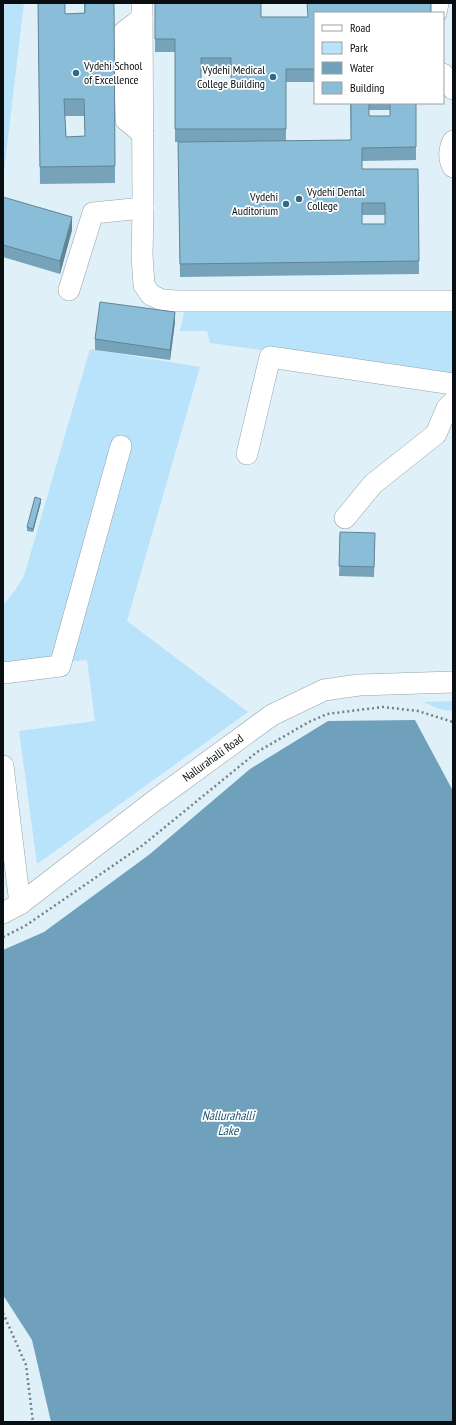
<svg xmlns="http://www.w3.org/2000/svg" width="456" height="1425" viewBox="0 0 456 1425" font-family="'PT Sans Narrow',sans-serif">
  <style>
    .green { fill: #b9e3fa }
    .water { fill: #6fa1bc }
    .lines { fill: none; stroke-linecap: round; stroke-linejoin: round }
    .minor-casing { stroke: #94a3ab; stroke-width: 22 }
    .path { stroke: #758086; stroke-width: 2.5; stroke-dasharray: 2 3; stroke-linecap: butt }
    .minor { stroke: #fff; stroke-width: 21 }
    .wall { fill: #77a3ba; fill-rule: evenodd }
    .shaded-wall { fill: #618497 }
    .building { fill: #8abdd8; stroke: #618497; fill-rule: evenodd }
    .poi-dot { fill: #336984; stroke: #fff; stroke-width: 1.5 }
    .labels { text-anchor: middle; stroke-width: 3.5; stroke-linejoin: round; paint-order: stroke }
    .poi-label { font-size: 12px; fill: #090e11; stroke: #fff; text-anchor: start }
    .street-label { font-size: 12px; fill: #090e11; stroke: #fff }
    .water-label { font-size: 13px; font-style: italic; fill: #1a5875; stroke: #fff }
  </style>
  <rect width="100%" height="100%" fill="#e0f0f9"/>
  <g class="green">
    <polygon points="3,3 24,3 3,180"/>
    <polygon points="453,308 453,376 210,343 207,331 180,331 184,312"/>
    <polygon points="90,349 200,367 127,621 248,712 37,864 19,731 95,721 87,660 3,668 3,605 16,589 24,576"/>
    <polygon points="453,701 453,711 439,709 423,702"/>
  </g>
  <polygon class="water" points="415,720 453,791 453,1422 51,1422 32,1340 3,1295 3,950 44,932 150,854 250,769 328,721"/>
  <g class="lines">
    <defs>
      <g id="minor">
        <polyline points="142,3 143,208 142,255 144,285 151,295 162,300 176,301 453,301"/>
        <polyline points="436,13 438,3"/>
        <polyline points="142,18 124,32 126,120 143,134"/>
        <polyline points="443,74 453,89"/>
        <path d="M453,141c-4,9 -5,17 0,26"/>
        <polyline points="69,290 93,213 143,208"/>
        <polyline points="247,454 270,357 453,384"/>
        <polyline points="345,518 373,484 436,434 447,408 453,402"/>
        <polyline points="3,673 60,666 121,446"/>
        <polyline points="3,766 20,904"/>
        <polyline points="3,913 20,904 154,801 272,715 324,690 359,685 453,682"/>
      </g>
    </defs>
    <use href="#minor" class="minor-casing"/>
    <g class="path">
      <polyline points="3,937 25,926 143,845 257,752 309,722 327,714 383,707 418,711 453,722"/>
      <polyline points="3,1313 26,1365 33,1422"/>
    </g>
    <use href="#minor" class="minor"/>
  </g>
  <g class="wall">
    <path d="M38,3l27,11 19,-1v-10h30l1,180 -75,1zM65,116h19l1,20 -19,1z"/>
    <path d="M155,3l106,14h46l8,-4v69h-29v59l65,-1 -1,-37h66v57l-54,1v8h56l1,105 -239,3 -2,-135h3h-6v-90h-20zM201,71h30v17h-30zM369,110h21v6h-21zM362,215h23v9h-23z"/>
    <polygon points="3,197 72,230 60,274 3,257"/>
    <polygon points="175,322 170,360 95,350 95,339"/>
    <polygon points="41,502 33,532 27,531 27,527"/>
    <polygon points="340,532 375,543 374,577 339,576"/>
  </g>
  <g class="shaded-wall">
    <polygon points="72,217 72,230 60,274 60,261"/>
    <polygon points="175,312 175,322 170,360 170,350"/>
    <polygon points="41,499 41,502 33,532 33,529"/>
  </g>
  <g class="building">
    <path d="M38,3h27v11l20,-1v-10h29l1,163 -75,1zM64,99h20l1,37 -19,1z"/>
    <path d="M155,3h106v14h47l-1,-14h124v10h-116v56h-29v60h-111v-90h-20zM201,58h30v30h-30z"/>
    <path d="M351,103h18v13h21v-13h26v44l-54,1v21h56l1,92 -239,3 -2,-122 173,-2zM362,203h23v21h-23z"/>
    <polygon points="3,197 72,217 60,261 3,245"/>
    <polygon points="100,302 175,312 170,350 95,339"/>
    <polygon points="35,497 41,499 33,529 27,527"/>
    <polygon points="340,532 375,533 374,567 339,566"/>
  </g>
  <g class="poi-dot">
    <circle cx="76" cy="73" r="4"/>
    <circle cx="273" cy="77" r="4"/>
    <circle cx="299" cy="199" r="4"/>
    <circle cx="286" cy="204" r="4"/>
  </g>
  <g class="labels">
    <g class="poi-label">
      <text x="84" y="70">Vydehi School<tspan x="84" dy="14">of Excellence</tspan></text>
      <text x="265" y="74" text-anchor="end">Vydehi Medical<tspan x="265" dy="14">College Building</tspan></text>
      <text x="307" y="196">Vydehi Dental<tspan x="307" dy="14">College</tspan></text>
      <text x="278" y="201" text-anchor="end">Vydehi<tspan x="278" dy="14">Auditorium</tspan></text>
    </g>
    <g class="street-label">
      <text transform="translate(213 758) rotate(-36)" y="4">Nallurahalli Road</text>
    </g>
    <g class="water-label">
      <text x="228" y="1120">Nallurahalli<tspan x="228" dy="15">Lake</tspan></text>
    </g>
  </g>
  <rect width="456" height="1425" fill="none" stroke="#090e11" stroke-width="8"/>
  <rect x="314" y="12" width="130" height="92" fill="#ffffff" stroke="#9d9fa0"/>
  <rect x="322" y="25" width="20" height="6" fill="#ffffff" stroke="#9d9fa0"/>
  <text x="350" y="32" font-size="12" fill="#090e11">Road</text>
  <rect x="322" y="42" width="20" height="12" fill="#b9e3fa" stroke="#9d9fa0"/>
  <text x="350" y="52" font-size="12" fill="#090e11">Park</text>
  <rect x="322" y="62" width="20" height="12" fill="#6fa1bc" stroke="#9d9fa0"/>
  <text x="350" y="72" font-size="12" fill="#090e11">Water</text>
  <rect x="322" y="82" width="20" height="12" fill="#8abdd8" stroke="#9d9fa0"/>
  <text x="350" y="92" font-size="12" fill="#090e11">Building</text>
</svg>
